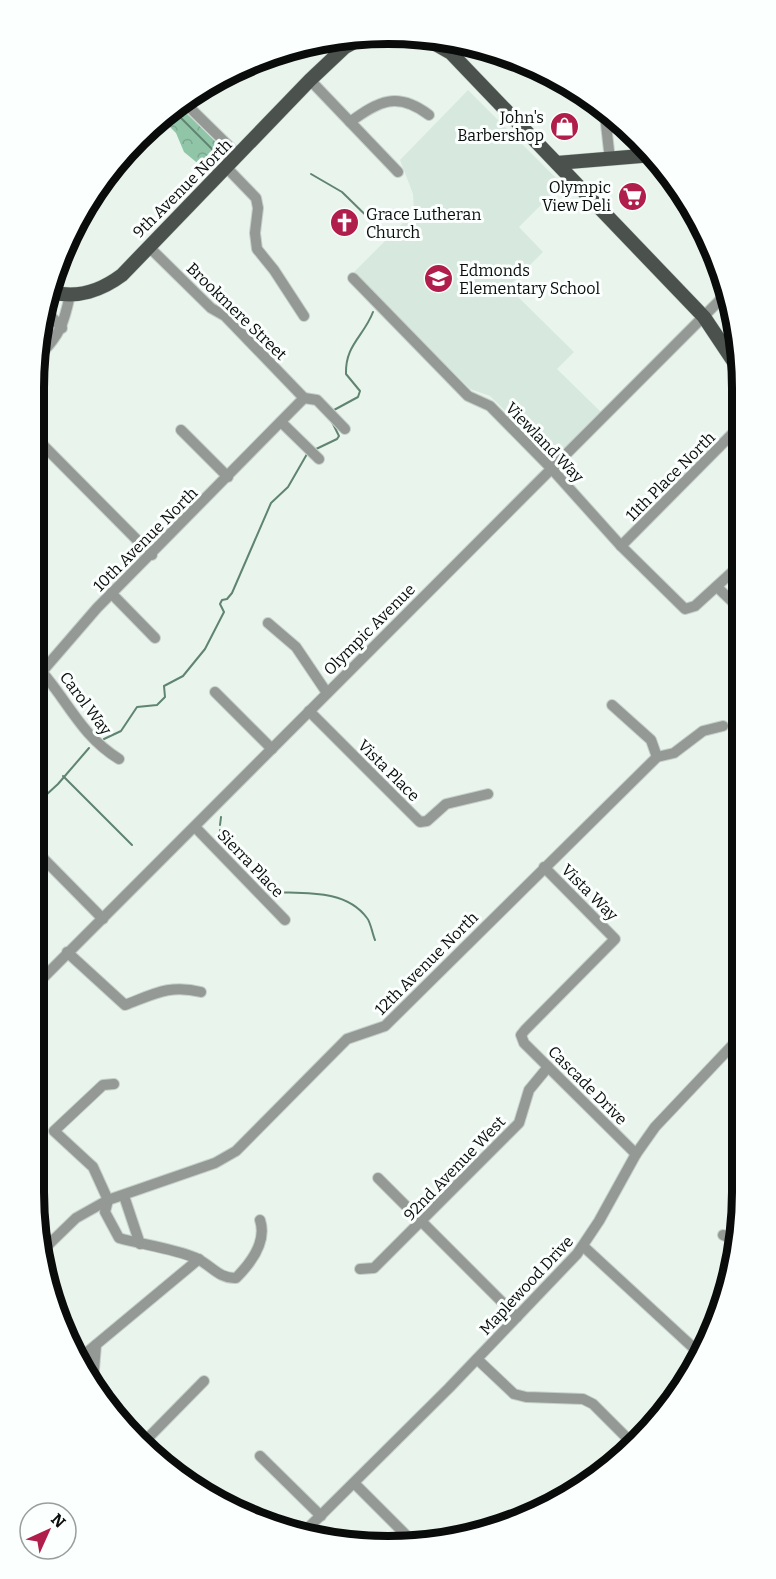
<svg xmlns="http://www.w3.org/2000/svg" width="776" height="1579" viewBox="0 0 776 1579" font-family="Bitter,serif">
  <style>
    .built { fill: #d7e9de }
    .forest { fill: url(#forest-crowns) }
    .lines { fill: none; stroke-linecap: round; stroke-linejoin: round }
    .stream { stroke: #5f8470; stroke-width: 2 }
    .minor-casing { stroke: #c5cfc9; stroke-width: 12 }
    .major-casing { stroke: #c5cfc9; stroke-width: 15 }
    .minor { stroke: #949996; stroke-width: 10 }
    .major { stroke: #4b524d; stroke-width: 14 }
    .labels { text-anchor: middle; stroke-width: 6; stroke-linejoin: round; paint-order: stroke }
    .poi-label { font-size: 16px; fill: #090c0a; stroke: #fbfffd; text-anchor: end }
    .street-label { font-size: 16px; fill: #090c0a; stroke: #fbfffd }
    .rim { fill: none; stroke: #090c0a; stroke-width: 8 }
  </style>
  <defs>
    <pattern id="forest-crowns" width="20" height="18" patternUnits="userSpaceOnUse" patternTransform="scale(1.5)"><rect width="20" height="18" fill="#91c5a8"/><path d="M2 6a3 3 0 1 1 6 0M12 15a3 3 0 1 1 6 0" fill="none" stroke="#7ca88f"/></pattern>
  </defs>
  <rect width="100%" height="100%" fill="#e9f4ed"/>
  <polygon class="built" points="468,90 562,184 519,227 543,252 508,287 574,352 557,369 601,412 554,459 490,396 470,389 354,272 414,212 413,194 400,160"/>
  <polygon class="forest" points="181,108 221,147 212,163 201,166 184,152 176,133 163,120"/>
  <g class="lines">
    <g class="stream">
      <polyline points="175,112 216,153"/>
      <polyline points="311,174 342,192 387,236"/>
      <path d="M334,410l24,-13 2,-6 -14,-17c-1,-29 18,-38 27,-62"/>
      <polyline points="314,450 337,439 339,436 332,422"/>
      <polyline points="104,739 121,731 137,707 157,705 165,697 164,686 183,676 205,649 224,612 220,604 222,600 227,599 232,593 271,503 288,487 307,454"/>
      <polyline points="63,776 132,845"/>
      <polyline points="33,807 58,784 89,748"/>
      <polyline points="220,825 221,817"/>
      <polyline points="220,830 222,841 239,860"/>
      <path d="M246,867l24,25c32,2 75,-4 97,26 4,5 5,15 8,22"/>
    </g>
    <defs>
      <g id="minor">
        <polyline points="310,80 398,172"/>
        <polyline points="186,104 238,155"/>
        <polyline points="604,106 610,160"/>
        <path d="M350,122c29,-21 47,-31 79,-7"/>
        <polyline points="226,167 256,198 258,208 255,233 257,249 274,270 304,316"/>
        <polyline points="148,246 211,308 225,316 304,398"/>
        <polyline points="353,278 468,396 490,406 550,467 621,546 685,609 695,606 741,564"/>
        <polyline points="48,313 62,328"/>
        <path d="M39,356c21,-21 25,-33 31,-61"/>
        <polyline points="304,398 317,400 345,429"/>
        <polyline points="281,422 319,459"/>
        <polyline points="181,430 228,477"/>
        <polyline points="33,435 152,555"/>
        <polyline points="621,546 740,426"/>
        <polyline points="718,588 741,610"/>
        <polyline points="111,593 155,638"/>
        <polyline points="268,623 296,647 327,693"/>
        <path d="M33,662c32,32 45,72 86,97"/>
        <polyline points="33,682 97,608 304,398"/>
        <polyline points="215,692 272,749"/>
        <polyline points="612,705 651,740 657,757"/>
        <polyline points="309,711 420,822 427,821 446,804 488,794"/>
        <polyline points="195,827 285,920"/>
        <polyline points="33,848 103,919"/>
        <polyline points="544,867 615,939 525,1030 521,1035 524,1043 636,1154"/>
        <path d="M67,952l58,53c29,-11 45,-21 76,-13"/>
        <polyline points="33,988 727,293"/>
        <polyline points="378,1178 517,1317"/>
        <polyline points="124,1196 140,1244"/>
        <path d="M108,1200l-3,12 14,26c25,7 52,10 77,20 15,7 23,21 40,20 15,-15 31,-37 24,-58"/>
        <polyline points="108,1200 93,1167 54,1131 103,1085 114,1084"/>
        <polyline points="723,1235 733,1239"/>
        <polyline points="583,1246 698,1352"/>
        <polyline points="43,1250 76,1218 108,1200 215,1163 236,1151 347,1039 385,1026 657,757 674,753 703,731 723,726"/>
        <polyline points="360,1269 374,1268 519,1123 529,1090 548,1067"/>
        <polyline points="80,1358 199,1259"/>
        <polyline points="477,1359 514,1394 526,1397 583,1399 593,1404 634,1445"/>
        <polyline points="93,1382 96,1345"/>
        <polyline points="145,1441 204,1381"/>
        <polyline points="260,1456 321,1516"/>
        <polyline points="354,1483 413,1542"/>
        <polyline points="303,1533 449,1388 577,1254 599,1221 636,1154 655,1127 742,1035"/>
      </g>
      <g id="major">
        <polyline points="430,41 451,53 704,317 740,371"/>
        <polyline points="557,163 653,155"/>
        <path d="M52,292c25,7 50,-2 70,-17l188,-195 35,-33 15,-8"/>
      </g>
    </defs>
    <use href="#minor" class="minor-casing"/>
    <use href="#major" class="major-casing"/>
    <use href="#minor" class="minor"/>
    <use href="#major" class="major"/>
  </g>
  <defs>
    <symbol id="shop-disc" viewBox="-11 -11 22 22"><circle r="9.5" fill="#b01e4b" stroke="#fbfffd"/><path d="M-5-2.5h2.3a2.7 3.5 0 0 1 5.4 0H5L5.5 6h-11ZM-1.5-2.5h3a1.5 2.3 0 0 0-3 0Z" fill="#fff"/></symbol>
    <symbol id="supermarket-disc" viewBox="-11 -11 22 22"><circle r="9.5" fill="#b01e4b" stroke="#fbfffd"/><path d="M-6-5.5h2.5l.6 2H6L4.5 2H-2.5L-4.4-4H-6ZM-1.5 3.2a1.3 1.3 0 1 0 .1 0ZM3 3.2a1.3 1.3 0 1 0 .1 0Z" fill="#fff"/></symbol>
    <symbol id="church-disc" viewBox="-11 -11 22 22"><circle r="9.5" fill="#b01e4b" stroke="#fbfffd"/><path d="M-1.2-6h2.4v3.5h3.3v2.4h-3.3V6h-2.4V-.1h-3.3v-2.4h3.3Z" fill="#fff"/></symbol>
    <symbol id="school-disc" viewBox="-11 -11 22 22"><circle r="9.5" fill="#b01e4b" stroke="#fbfffd"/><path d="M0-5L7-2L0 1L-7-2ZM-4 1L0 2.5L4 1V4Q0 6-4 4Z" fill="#fff"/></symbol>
  </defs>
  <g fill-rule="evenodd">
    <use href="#shop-disc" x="548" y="110" width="33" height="33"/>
    <use href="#supermarket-disc" x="616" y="180" width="33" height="33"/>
    <use href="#church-disc" x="328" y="206" width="33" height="33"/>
    <use href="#school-disc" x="422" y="262" width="33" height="33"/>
  </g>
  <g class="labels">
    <g class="poi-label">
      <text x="544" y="123">John's<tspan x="544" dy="18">Barbershop</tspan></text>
      <text x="611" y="193">Olympic<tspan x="611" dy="18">View Deli</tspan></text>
      <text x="366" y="220" text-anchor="start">Grace Lutheran<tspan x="366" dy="18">Church</tspan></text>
      <text x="459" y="276" text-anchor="start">Edmonds<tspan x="459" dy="18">Elementary School</tspan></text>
    </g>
    <g class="street-label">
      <text transform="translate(182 188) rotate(-45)" y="6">9th Avenue North</text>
      <text transform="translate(237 311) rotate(44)" y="6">Brookmere Street</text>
      <text transform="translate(545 442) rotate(46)" y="6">Viewland Way</text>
      <text transform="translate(670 476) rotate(-45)" y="6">11th Place North</text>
      <text transform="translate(145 539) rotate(-45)" y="6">10th Avenue North</text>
      <text transform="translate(369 629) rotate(-45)" y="6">Olympic Avenue</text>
      <text transform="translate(86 703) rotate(53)" y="6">Carol Way</text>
      <text transform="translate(389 770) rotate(45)" y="6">Vista Place</text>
      <text transform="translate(251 863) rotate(46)" y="6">Sierra Place</text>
      <text transform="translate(590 892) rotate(45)" y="6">Vista Way</text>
      <text transform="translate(426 963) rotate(-45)" y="6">12th Avenue North</text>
      <text transform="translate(588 1085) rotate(45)" y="6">Cascade Drive</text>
      <text transform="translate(454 1168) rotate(-46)" y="6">92nd Avenue West</text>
      <text transform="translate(526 1285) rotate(-47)" y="6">Maplewood Drive</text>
    </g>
  </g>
  <path d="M0 0H776V1579H0ZM388 44H388A344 344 0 0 1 732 388V1192A344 344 0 0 1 388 1536H388A344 344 0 0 1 44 1192V388A344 344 0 0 1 388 44Z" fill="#fbfffd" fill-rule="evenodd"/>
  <path class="rim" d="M388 44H388A344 344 0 0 1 732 388V1192A344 344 0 0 1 388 1536H388A344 344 0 0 1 44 1192V388A344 344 0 0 1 388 44Z"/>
  <g transform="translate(48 1531) rotate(45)"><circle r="28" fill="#fbfffd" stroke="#9a9e9c" stroke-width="1.5"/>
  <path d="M0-4.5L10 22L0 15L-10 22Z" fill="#b01e4b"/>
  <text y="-9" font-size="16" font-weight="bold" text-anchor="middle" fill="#090c0a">N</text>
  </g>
</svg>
